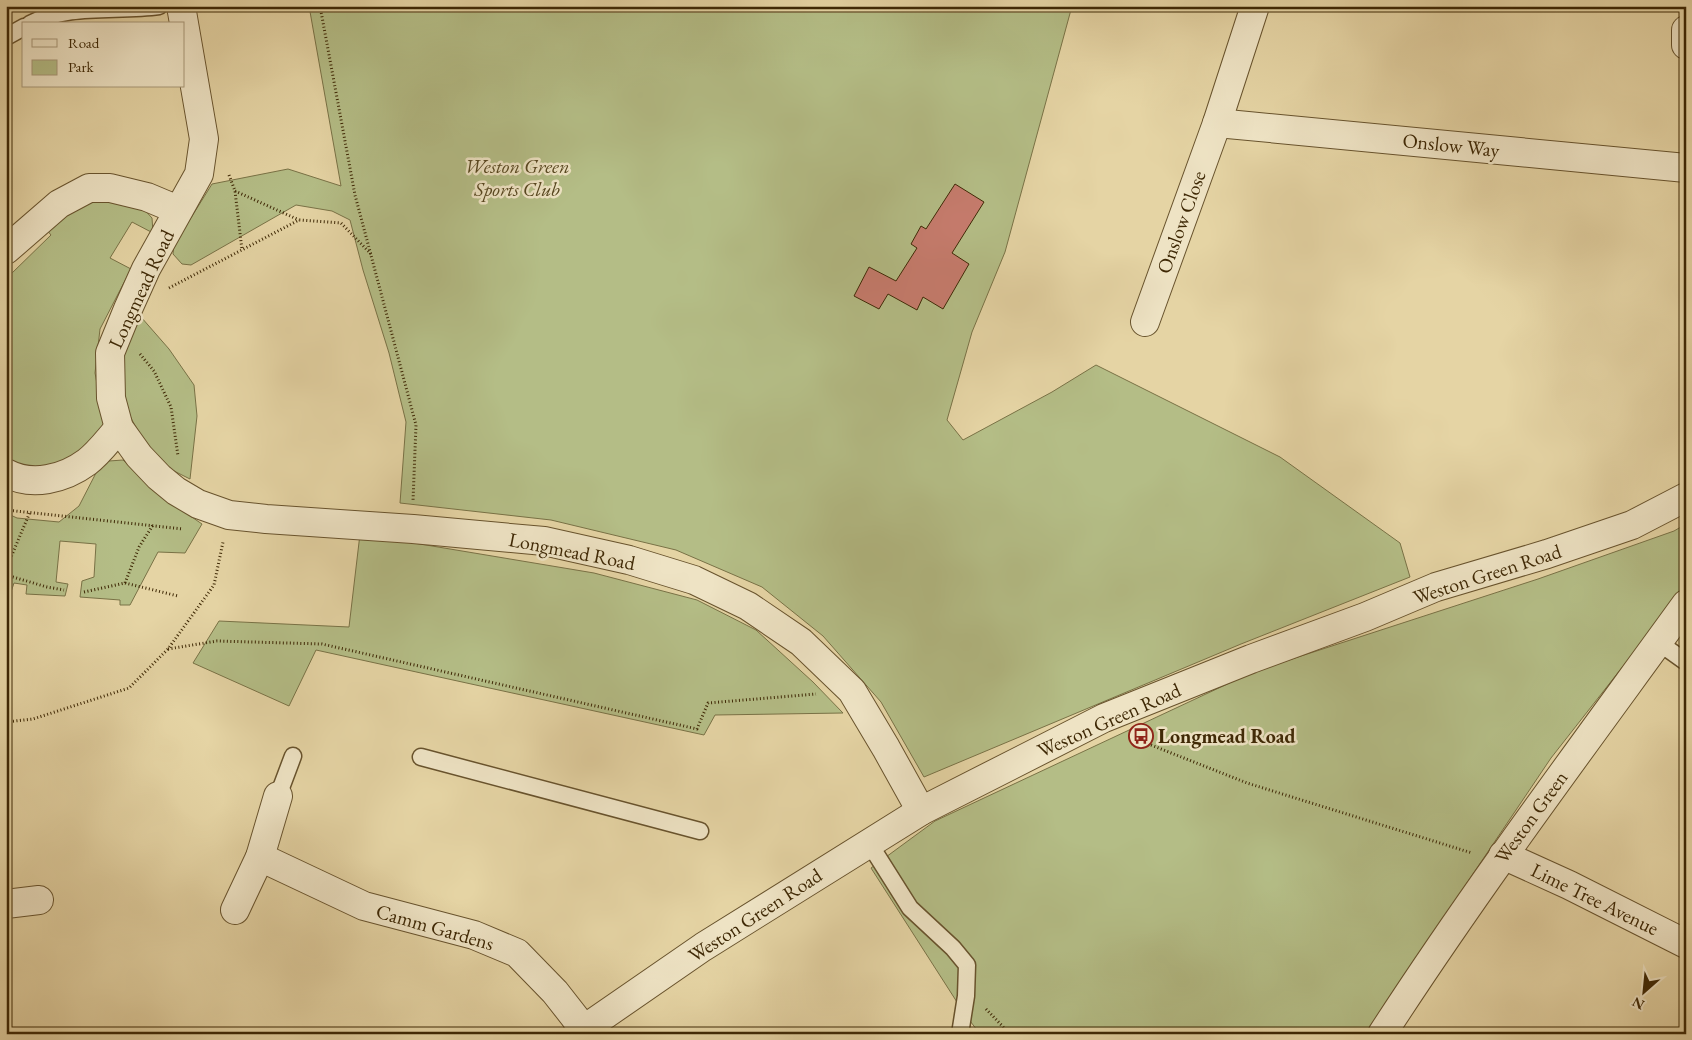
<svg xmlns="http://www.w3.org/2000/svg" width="1692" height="1040" viewBox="0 0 1692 1040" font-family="'EB Garamond',serif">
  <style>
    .green { fill: #b4bd86; stroke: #797246 }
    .building { fill: #c77c6e; stroke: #3e2805 }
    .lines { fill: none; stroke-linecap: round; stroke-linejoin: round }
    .service-casing { stroke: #68532d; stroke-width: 19 }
    .minor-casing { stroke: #68532d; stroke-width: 30 }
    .path { stroke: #3e2805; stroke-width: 3; stroke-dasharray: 1 2.5; stroke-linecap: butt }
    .service { stroke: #eee3c4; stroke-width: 16 }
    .minor { stroke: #eee3c4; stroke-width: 28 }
    .labels { text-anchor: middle; stroke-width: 5; stroke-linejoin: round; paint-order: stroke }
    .street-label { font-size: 20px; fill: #3e2805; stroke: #eee3c4 }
    .park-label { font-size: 20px; font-style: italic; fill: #56461f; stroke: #eee3c4 }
    .poi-label { font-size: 20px; font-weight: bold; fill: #3e2805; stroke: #eee3c4; text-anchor: start }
  </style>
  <rect width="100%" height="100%" fill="#e5d4a4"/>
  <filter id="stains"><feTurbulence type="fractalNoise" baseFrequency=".004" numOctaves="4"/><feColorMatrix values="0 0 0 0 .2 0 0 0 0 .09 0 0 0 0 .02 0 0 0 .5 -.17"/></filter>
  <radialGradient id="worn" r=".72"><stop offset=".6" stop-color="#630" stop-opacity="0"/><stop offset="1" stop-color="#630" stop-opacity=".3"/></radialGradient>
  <g class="green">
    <polygon points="309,6 1072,6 1005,252 972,332 947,420 963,440 1052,392 1096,365 1280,457 1400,543 1410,577 1241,644 924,777 881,702 823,636 762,587 676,550 551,520 400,503 406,422 389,353 363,270 350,220 332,211 296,205 191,265 182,264 173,254 174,245 212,184 288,169 341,186"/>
    <polygon points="95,200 141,206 152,218 153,233 132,222 110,258 131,269 100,329 95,373 104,421 103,435 90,449 49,470 6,466 6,272 11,274 51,235 46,229 62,215"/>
    <polygon points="141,317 169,349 194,385 197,416 190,479 172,470 149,450 132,420 121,396 124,338"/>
    <polygon points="123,460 164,498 202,524 185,553 158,552 130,605 120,605 120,600 80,597 82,581 94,577 96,544 60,541 56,582 68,584 65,596 26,594 27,585 14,583 11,592 6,592 6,513 17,518 59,522 79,506 97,471 109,461"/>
    <polygon points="1686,524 1686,586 1551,758 1446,914 1369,1034 980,1034 964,1013 871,868 935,821 1255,671 1538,579 1674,531"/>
    <polygon points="360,534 594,573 697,600 756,630 813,682 843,713 715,715 704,735 316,650 289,706 193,663 219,621 349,627"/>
  </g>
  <polygon class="building" points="955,184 984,202 952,253 969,264 943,309 923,297 917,310 888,294 879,309 854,296 869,267 896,281 917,248 911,244 921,226 926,229"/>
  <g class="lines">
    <defs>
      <g id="service">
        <path d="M30,24c38,-21 87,-12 129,-18"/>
        <polyline points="6,37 24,27"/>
        <polyline points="1658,642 1686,662"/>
        <polyline points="421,757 700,831"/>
        <polyline points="278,796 293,756"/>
        <polyline points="869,843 910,908 953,948 967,965 966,996 960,1034"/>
      </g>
      <g id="minor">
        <polyline points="181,6 204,139 199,174 146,269 128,309 110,353 111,398 119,428 139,456 159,477 176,491 198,504 229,515 266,519 413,529 544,541 629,560 694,580 748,606 801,642 852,691 886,748 921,811"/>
        <polyline points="1686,30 1686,45"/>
        <polyline points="1217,123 1686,168"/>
        <polyline points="6,250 59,204 89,188 110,188 147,197 178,210"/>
        <polyline points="1145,322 1217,123 1255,6"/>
        <path d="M6,473c26,14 58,6 81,-11 12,-9 22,-23 32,-34"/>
        <polyline points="1503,855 1569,885 1686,944"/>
        <polyline points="260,857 364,906 474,935 517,953 555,992 584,1029"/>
        <polyline points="6,904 39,900"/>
        <polyline points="235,910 260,857 278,796"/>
        <polyline points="577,1034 703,947 921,811 1104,718 1251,659 1365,617 1436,587 1547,554 1632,525 1686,497"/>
        <path d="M1382,1034c96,-148 201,-288 304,-430"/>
      </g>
    </defs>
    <use href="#service" class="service-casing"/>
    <use href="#minor" class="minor-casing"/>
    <g class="path">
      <polyline points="320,6 355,195 416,425 413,501"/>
      <polyline points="229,175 235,191 242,250"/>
      <polyline points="235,191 299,220"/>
      <polyline points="169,288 299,220 341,223 372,255"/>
      <polyline points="140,354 154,371 171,407 178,456"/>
      <polyline points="6,510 183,529"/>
      <polyline points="6,569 30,512"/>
      <polyline points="6,575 47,587 64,590"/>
      <polyline points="125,583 139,547 153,525"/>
      <polyline points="84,592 125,583 178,596"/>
      <polyline points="168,649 217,641 322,644 697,729 708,703 816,694"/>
      <polyline points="6,722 33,719 129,688 168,649 214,585 223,542"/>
      <polyline points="1136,736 1151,745 1247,783 1472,853"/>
      <polyline points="986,1009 1010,1034"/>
    </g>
    <use href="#service" class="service"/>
    <use href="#minor" class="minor"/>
  </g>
  <defs>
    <symbol id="bus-ring" viewBox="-11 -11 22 22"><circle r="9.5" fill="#eee3c4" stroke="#8f2418" stroke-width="1.5"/><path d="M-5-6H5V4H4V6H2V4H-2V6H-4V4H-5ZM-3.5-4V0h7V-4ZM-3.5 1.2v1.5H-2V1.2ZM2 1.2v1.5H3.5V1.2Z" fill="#8f2418"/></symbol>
  </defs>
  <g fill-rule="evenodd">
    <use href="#bus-ring" x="1127" y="722" width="28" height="28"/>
  </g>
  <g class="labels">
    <g class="street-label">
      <text transform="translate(1451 145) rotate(6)" y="7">Onslow Way</text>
      <text transform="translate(1181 222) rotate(-70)" y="7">Onslow Close</text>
      <text transform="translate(141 289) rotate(-65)" y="7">Longmead Road</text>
      <text transform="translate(572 551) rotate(11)" y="7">Longmead Road</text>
      <text transform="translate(1487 574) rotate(-18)" y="7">Weston Green Road</text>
      <text transform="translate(1109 720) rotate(-24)" y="7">Weston Green Road</text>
      <text transform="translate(1531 817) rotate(-54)" y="7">Weston Green</text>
      <text transform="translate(1595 899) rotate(26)" y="7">Lime Tree Avenue</text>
      <text transform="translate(755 915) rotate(-33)" y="7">Weston Green Road</text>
      <text transform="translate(435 927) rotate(16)" y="7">Camm Gardens</text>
    </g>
    <g class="park-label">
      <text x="517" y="173">Weston Green<tspan x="517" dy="23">Sports Club</tspan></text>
    </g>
    <g class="poi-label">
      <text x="1158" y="743">Longmead Road</text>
    </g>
  </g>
  <rect width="1692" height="1040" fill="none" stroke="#e5d4a4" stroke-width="25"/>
  <rect x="8" y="8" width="1677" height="1025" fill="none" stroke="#3e2805" stroke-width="2.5"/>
  <rect x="12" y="12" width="1667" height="1015" fill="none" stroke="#3e2805"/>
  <rect x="22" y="22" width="162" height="65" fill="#eee3c4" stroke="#a89878"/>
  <rect x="32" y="39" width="25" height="8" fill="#eee3c4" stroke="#a89878"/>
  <text x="68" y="48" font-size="15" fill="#3e2805">Road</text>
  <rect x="32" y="60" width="25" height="15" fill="#b4bd86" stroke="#a89878"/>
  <text x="68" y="72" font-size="15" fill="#3e2805">Park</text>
  <g transform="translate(1644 992) rotate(207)" stroke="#eee3c4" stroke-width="4" paint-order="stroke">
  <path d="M0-4L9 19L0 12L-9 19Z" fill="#3e2805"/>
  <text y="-8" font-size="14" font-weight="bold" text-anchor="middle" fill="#3e2805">N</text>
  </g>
  <rect width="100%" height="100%" filter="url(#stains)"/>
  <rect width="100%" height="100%" fill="url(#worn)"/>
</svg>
